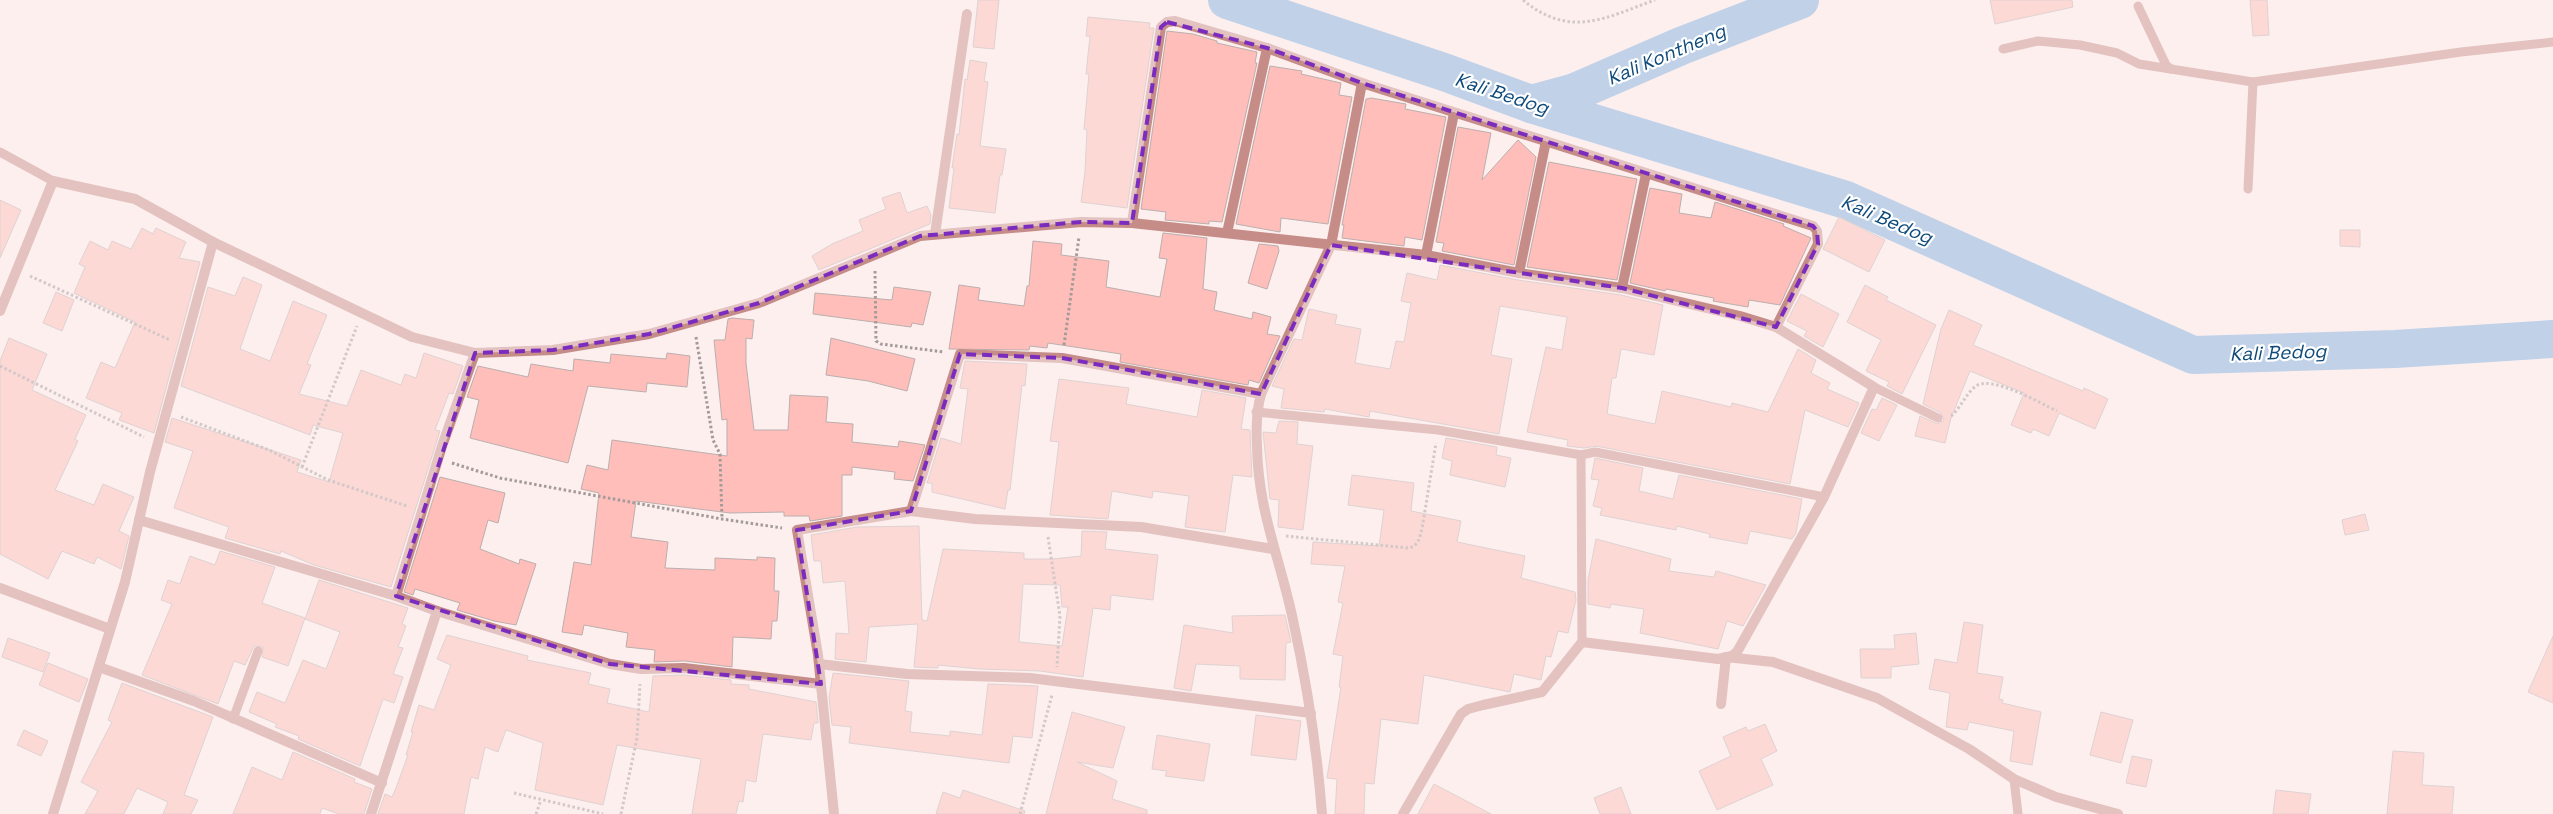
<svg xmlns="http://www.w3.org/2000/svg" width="2553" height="814" viewBox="0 0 2553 814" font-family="'Space Grotesk',sans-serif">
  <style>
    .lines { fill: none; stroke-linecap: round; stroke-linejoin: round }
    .river { stroke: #78ade1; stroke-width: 38 }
    .building { fill: #ffbeb9; stroke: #bbafae; fill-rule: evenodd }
    .path { stroke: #a39a9a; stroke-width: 3; stroke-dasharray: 2.5 2.5; stroke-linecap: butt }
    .service { stroke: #c58c88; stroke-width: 9 }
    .minor { stroke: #c58c88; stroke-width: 10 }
    .marked { fill: none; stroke: #7b2cbf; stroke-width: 4; stroke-dasharray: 10 6; stroke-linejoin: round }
    .labels { text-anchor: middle; stroke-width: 4.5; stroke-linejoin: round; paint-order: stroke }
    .water-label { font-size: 19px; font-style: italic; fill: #0e4a7a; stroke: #fff }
  </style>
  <rect width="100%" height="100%" fill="#fcefee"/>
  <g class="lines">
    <g class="river">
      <polyline points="1227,0 1444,72 1531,104 1846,200 2193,355 2395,349 2553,339"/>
      <polyline points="1531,104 1575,92 1681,46 1800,0"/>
    </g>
  </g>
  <g class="building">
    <polygon points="978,0 999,0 994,49 973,47"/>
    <polygon points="1990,0 2072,0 2073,7 1995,24"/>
    <polygon points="2250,0 2267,0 2269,35 2253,36"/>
    <polygon points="1088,17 1150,23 1149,28 1154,28 1127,208 1081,202 1085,172 1087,130 1084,129 1089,74 1086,74 1090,36 1086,36"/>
    <polygon points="1167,31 1193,34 1217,41 1217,43 1257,52 1255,63 1257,63 1222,222 1209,221 1209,224 1165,220 1166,212 1141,209"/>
    <polygon points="970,60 987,63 984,81 988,82 980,146 1006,149 1002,175 1000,175 995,213 949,208 954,168 952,168 957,134 959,135 965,79 967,80"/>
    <polygon points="1270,66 1302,71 1301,74 1341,83 1339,95 1352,97 1328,224 1281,218 1280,232 1236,224"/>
    <polygon points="1371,98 1406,104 1405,109 1446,117 1422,240 1405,237 1404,246 1342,238 1344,225 1342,225 1366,99"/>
    <polygon points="1458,127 1491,133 1482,180 1518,140 1536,157 1514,265 1442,251 1444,243 1436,242"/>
    <polygon points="1549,162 1637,179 1617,280 1527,267"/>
    <polygon points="1650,188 1682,194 1679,213 1711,218 1715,202 1784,224 1783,226 1811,238 1780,305 1749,300 1748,307 1713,301 1714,298 1666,289 1665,291 1630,283"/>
    <polygon points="900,192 907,213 927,206 931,215 930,224 819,270 812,256 832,244 863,231 859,220 886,209 882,198"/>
    <polygon points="0,200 21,210 0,258"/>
    <polygon points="1839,217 1885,240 1869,272 1823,249"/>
    <polygon points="142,228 153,234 156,228 186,242 179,258 200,262 154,433 119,420 122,413 86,398 101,362 115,368 135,322 74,293 85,267 79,264 90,241 108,250 112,241 131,249"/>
    <polygon points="2340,230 2360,230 2360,247 2340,246"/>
    <polygon points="1163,233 1207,238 1203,289 1217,292 1214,310 1252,319 1253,312 1271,317 1267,334 1280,336 1259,383 1249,380 1248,385 1120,362 1121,354 1048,343 1047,348 1030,346 1029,350 949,349 959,285 980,288 978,300 1024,306 1027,286 1029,286 1033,241 1062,244 1061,255 1109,261 1106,287 1160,297 1167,259 1159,258"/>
    <polygon points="1259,244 1278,246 1279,251 1267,289 1248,283"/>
    <polygon points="1440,265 1518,280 1621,295 1663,305 1654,355 1621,349 1616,378 1612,378 1607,414 1655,424 1662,391 1731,407 1732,403 1768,412 1798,349 1816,360 1811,373 1830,383 1827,389 1859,403 1848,427 1805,410 1790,484 1596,446 1584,448 1567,446 1568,440 1527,432 1546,347 1562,350 1567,317 1500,306 1491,355 1512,359 1499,434 1370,411 1369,417 1325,409 1324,412 1281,408 1284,389 1272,386 1294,339 1302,340 1309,309 1337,315 1335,324 1361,329 1355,363 1390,369 1396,341 1404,342 1411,303 1401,301 1407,273 1437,280"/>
    <polygon points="243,277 262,285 240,349 270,361 293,301 327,315 307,364 311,365 299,394 347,406 361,370 401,385 405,374 416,378 424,353 463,366 453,394 449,393 435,430 440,431 391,587 314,565 281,551 280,554 225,538 229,527 174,508 193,451 165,442 172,418 301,460 297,472 329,482 343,433 313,425 310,435 181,386 208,287 235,296"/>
    <polygon points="1865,285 1888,297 1886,300 1936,325 1902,394 1887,386 1889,382 1866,371 1881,340 1847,322"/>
    <polygon points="894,287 931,292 923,325 912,323 911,327 813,314 815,293 892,300"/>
    <polygon points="56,292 74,300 62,331 43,323"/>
    <polygon points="1801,294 1839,314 1823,347 1804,336 1807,331 1787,321"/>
    <polygon points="1949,310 1982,325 1973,345 2083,391 2084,388 2108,399 2095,429 2059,413 2049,436 2033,429 2031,433 2011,425 2024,393 1970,371 1951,418 1945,443 1915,436 1920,416 1938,424 1944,420 1941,413 1923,404 1941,329"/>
    <polygon points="732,318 754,320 752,339 746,338 746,363 754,430 788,430 790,395 828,397 826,422 853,424 852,442 898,447 899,441 925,445 913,481 894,479 895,472 852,467 852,475 842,475 842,516 810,521 809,516 784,516 784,512 730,513 636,501 631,537 668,542 665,568 715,570 715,558 757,560 757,557 775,558 774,591 779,591 777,621 772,621 771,639 733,637 732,667 685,661 654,662 655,650 626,647 628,633 584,625 582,635 562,632 574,562 591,565 599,493 581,489 587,465 608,470 612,440 727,456 727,419 722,420 714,340 725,340 728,319"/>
    <polygon points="9,338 47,354 32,390 86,415 75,439 78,441 55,490 94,505 103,484 134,497 119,531 129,536 121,569 97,557 94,564 62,551 48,579 0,554 0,361"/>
    <polygon points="831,338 915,359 907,391 868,381 826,375"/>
    <polygon points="667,353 690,356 687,387 647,383 646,392 588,386 568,463 470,438 479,400 467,397 478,366 528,377 531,364 573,371 574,359 610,363 611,354 666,359"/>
    <polygon points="965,361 1027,364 1025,386 1022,385 1010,490 1008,490 1005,509 932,492 932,483 927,483 941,438 961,444 968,389 960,388"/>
    <polygon points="1059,379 1129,388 1126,404 1197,417 1202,390 1246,398 1241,429 1250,430 1252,477 1233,475 1225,532 1185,527 1189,496 1153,491 1152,498 1112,491 1108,519 1050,515 1059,442 1050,441"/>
    <polygon points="1882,398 1897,405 1879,441 1861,433 1872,409 1876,410"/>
    <polygon points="1279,421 1298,422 1297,444 1313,446 1303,530 1278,527 1279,500 1270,499 1263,432 1276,433"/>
    <polygon points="1446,438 1497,447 1496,455 1511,458 1505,487 1450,475 1452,461 1442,458"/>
    <polygon points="1595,458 1643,468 1639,491 1673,499 1679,475 1802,499 1796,533 1792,539 1750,531 1747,544 1709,537 1710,534 1677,526 1676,530 1600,515 1602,508 1593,506 1599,480 1591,479"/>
    <polygon points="1352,475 1414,483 1411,511 1461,521 1457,542 1525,556 1521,578 1575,592 1576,600 1568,633 1558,631 1551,657 1546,656 1541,680 1514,674 1510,692 1424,675 1418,724 1381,719 1374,784 1365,783 1364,814 1335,814 1337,779 1327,778 1341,687 1339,687 1343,656 1333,654 1343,603 1338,602 1345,566 1311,564 1313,542 1379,546 1384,510 1348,505"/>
    <polygon points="440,477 505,493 498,523 488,520 480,549 519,564 520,559 536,564 516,625 494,621 457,610 460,603 415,589 413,595 404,592"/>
    <polygon points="2365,514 2369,530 2345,535 2342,520"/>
    <path d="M919,526l3,94 5,1 16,-72 81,4v6h29l28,-3 1,-25 25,1 -2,17 53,6 -5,45 -42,-5 -1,15 -17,-2 -10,69 -43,-6 -60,-2 -42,-4v3l-24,-1 4,-43 -49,3 -3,35 -31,-3 1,-26 13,1 -4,-53 -22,2 -2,-22h-7l-3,-26 46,-8zM1023,584l37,1 2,22h6l-6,39 -43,-4z"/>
    <polygon points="1596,539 1671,559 1669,571 1714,577 1716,571 1766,585 1743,626 1727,621 1718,649 1640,633 1644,609 1611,604 1610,608 1588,604 1588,580"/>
    <polygon points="220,551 275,567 262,603 305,618 288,666 262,657 263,647 254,646 245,665 234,661 218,704 142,675 172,604 161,600 168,580 180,584 190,556 215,565"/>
    <polygon points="319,580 408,608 402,624 406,626 398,647 403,648 393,674 403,677 394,703 383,699 360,766 298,739 299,736 275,727 277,724 249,712 257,692 285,703 303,660 326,669 340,632 305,619"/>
    <polygon points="1285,615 1291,642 1286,643 1285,680 1240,679 1240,666 1196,664 1191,691 1174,688 1184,625 1233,633 1232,616"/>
    <polygon points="1964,622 1983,625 1977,673 2003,677 1999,699 2003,700 2002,703 2041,712 2032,765 2010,761 2014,731 1969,722 1967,730 1946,727 1950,693 1929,689 1935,659 1957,663"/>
    <polygon points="1916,633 1919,664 1891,667 1891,678 1861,678 1860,649 1895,649 1894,635"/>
    <polygon points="447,635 528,656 527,660 591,673 588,684 610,689 607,703 649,712 653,676 684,675 731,680 731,684 749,685 749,689 816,702 818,723 814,723 811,740 763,734 756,782 746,780 743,802 739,801 736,814 692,814 701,759 617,745 603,805 535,790 543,743 506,730 498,752 485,747 478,779 471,777 464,814 378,814 385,794 392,797 396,788 408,755 406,755 413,732 411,732 419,705 434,710 451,665 437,659"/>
    <polygon points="2553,636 2553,703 2528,692"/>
    <polygon points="8,638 50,653 43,672 2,657"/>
    <polygon points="48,663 88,679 79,702 39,685"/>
    <polygon points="833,673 909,681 905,711 912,712 910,732 950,736 950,731 982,735 988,684 1038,686 1032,738 1013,736 1009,763 849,743 851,727 832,725 829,698"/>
    <polygon points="122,683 213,717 184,795 198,800 191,814 163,814 168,802 137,788 124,814 85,814 98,791 81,782 112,722 108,720"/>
    <polygon points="1072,712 1125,727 1113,768 1077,762 1117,781 1112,799 1147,810 1147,814 1046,814"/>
    <polygon points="2101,712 2133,720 2121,763 2090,755"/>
    <polygon points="1256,715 1301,721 1296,760 1251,755"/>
    <polygon points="1765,724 1777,751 1761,759 1773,785 1717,810 1699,771 1731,756 1723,737 1746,727 1748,731"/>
    <polygon points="24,730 48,741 41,756 17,745"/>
    <polygon points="1157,735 1210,744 1204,781 1165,776 1167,771 1152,769"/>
    <polygon points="2393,751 2424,753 2422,785 2454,787 2452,814 2387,814"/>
    <polygon points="293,752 355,779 354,782 372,789 364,814 339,814 322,808 320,814 233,814 252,767 282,780"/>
    <polygon points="2132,756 2152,760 2146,787 2126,783"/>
    <polygon points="1434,784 1491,814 1418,814"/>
    <polygon points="1621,787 1631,814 1600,814 1594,798"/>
    <polygon points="963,790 1025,811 1024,814 936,814 943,792 960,798"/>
    <polygon points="2276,790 2311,794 2308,814 2273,814"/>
  </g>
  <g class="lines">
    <g class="path">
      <path d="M1523,0c47,39 82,18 132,0"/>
      <polyline points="875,271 876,341 881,344 944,352"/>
      <polyline points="30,276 170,340"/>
      <polyline points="696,337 713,440 720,454 722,519"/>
      <polyline points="1064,345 1079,237"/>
      <polyline points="0,366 144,437"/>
      <path d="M1951,416c10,-8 15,-23 25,-30 16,-11 64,17 81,25"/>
      <polyline points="181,417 269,450 328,480 407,506"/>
      <polyline points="452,463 500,478 722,519 782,528"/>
      <polyline points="302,467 357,326"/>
      <path d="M1286,536l123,12c10,-3 10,-9 13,-19l14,-86"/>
      <polyline points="1048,537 1060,616 1057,667"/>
      <polyline points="514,793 603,814"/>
      <polyline points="536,814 541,800"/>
      <polyline points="621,814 637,738 640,684"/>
      <polyline points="1020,814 1052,695"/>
    </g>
    <g class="service">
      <polyline points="2138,6 2166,65 2171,69"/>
      <polyline points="2003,49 2038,41 2080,45 2117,53 2139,64 2253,82 2461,52 2553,42"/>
      <polyline points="0,152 53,181"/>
      <polyline points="2248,189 2253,82"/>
      <polyline points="1874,387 1938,418"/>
      <polyline points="1256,412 1438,430 1581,455 1595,452 1824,497"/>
      <polyline points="1581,455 1582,642"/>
      <polyline points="233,719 258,651"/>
      <polyline points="2014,779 2018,814"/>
    </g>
    <g class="minor">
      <polyline points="1132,223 1161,27 1167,22 1175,21 1267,48 1362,83 1813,226 1817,231 1818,244 1776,327"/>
      <polyline points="1227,233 1267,48"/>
      <polyline points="935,234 967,14"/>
      <polyline points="1426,255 1454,113"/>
      <polyline points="1519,273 1546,141"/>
      <polyline points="1622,288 1646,174"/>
      <polyline points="0,311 53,181 135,199 213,242 412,337 475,353 553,350 649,334 759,303 920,236 1081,222 1132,223 1426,255 1519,273 1622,288 1740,316 1776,327 1874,387 1824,497 1737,652 1732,656 1718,659 1582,642 1542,692 1483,705 1468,709 1461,714 1403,814"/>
      <polyline points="911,511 960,354 1062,358 1261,394"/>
      <polyline points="139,520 396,596 437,611 610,664 641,669 684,668 821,684"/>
      <polyline points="0,588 110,629"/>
      <polyline points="396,596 442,446 475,353"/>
      <polyline points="819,664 907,674 1030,678 1311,713"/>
      <polyline points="99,667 194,701 382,783"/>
      <polyline points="1721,704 1726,657 1773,662 1877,698 1969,749 2014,779 2056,797 2118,814"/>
      <polyline points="53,814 125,582 150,472 213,242"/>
      <polyline points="371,814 437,611"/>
      <polyline points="834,814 818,655 797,530 911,511 975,519 1141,527 1273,549"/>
      <path d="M1322,814c-5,-66 -15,-130 -29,-194 -13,-62 -35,-109 -36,-174 -1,-18 -1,-34 4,-52l70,-149 31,-162"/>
    </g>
  </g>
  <path d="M0 0H2553V814H0ZM1167,22l100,26 95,35 451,143 4,5 1,13 -42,83 -154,-39 -291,-43 -70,149 -199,-36 -102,-4 -49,157 -114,19 24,154 -211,-20 -214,-68 79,-243 78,-3 96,-16 110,-31 161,-67 161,-14 51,1 29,-196z" fill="#fcefee" fill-opacity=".55" fill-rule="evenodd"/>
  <path class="marked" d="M1167,22l100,26 95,35 451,143 4,5 1,13 -42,83 -154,-39 -291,-43 -70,149 -199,-36 -102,-4 -49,157 -114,19 24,154 -211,-20 -214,-68 79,-243 78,-3 96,-16 110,-31 161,-67 161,-14 51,1 29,-196z"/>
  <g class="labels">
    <g class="water-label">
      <text transform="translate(1666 54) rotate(-23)" y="7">Kali Kontheng</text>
      <text transform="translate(1502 93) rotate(18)" y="7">Kali Bedog</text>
      <text transform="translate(1887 219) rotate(23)" y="7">Kali Bedog</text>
      <text transform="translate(2278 352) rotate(-2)" y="7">Kali Bedog</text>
    </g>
  </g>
</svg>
